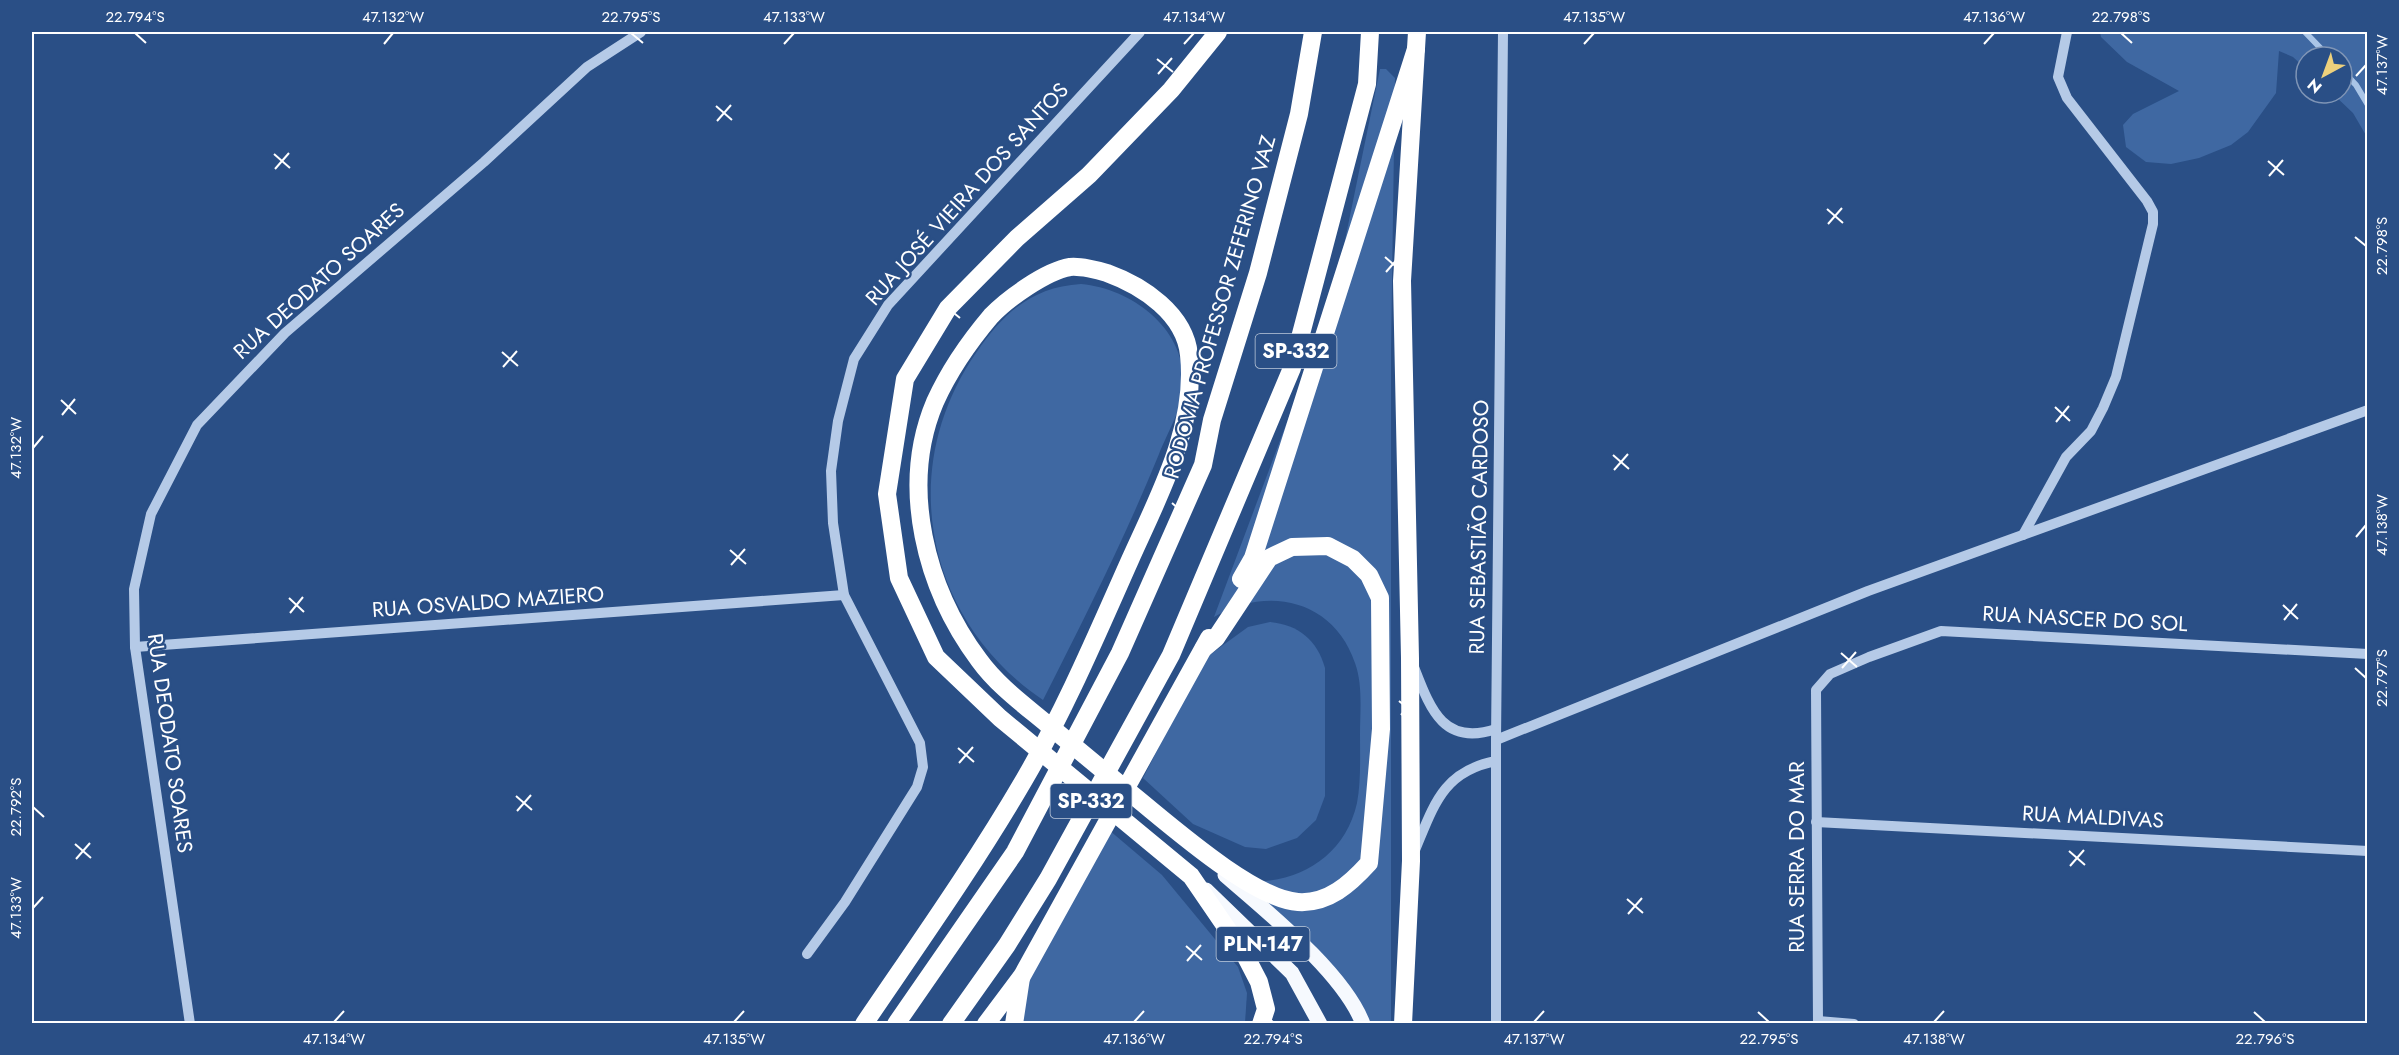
<svg xmlns="http://www.w3.org/2000/svg" width="2399" height="1055" viewBox="0 0 2399 1055" font-family="Jost,sans-serif">
  <style>
    .green { fill: #3f68a2 }
    .lines { fill: none; stroke-linecap: round; stroke-linejoin: round }
    .stream { stroke: #aac5e7; stroke-width: 6 }
    .minor { stroke: #b5cae7; stroke-width: 10 }
    .major { stroke: #f6f9fe; stroke-width: 15 }
    .highway { stroke: #fff; stroke-width: 18 }
    .ticks { fill: none; stroke: #fff; stroke-width: 2 }
    .labels { text-anchor: middle; stroke-width: 4.5; stroke-linejoin: round; paint-order: stroke }
    .shield { fill: #2a4f86; stroke: #bfcadb; stroke-width: 1.5 }
    .shield-label { font-size: 20px; font-weight: bold; fill: #fff }
    .street-label { font-size: 21px; fill: #fff; stroke: #2a4f86 }
    .neatline { fill: none; stroke: #fff; stroke-width: 2 }
    .ticks-label { font-size: 15px; text-anchor: middle; fill: #fff }
  </style>
  <rect width="100%" height="100%" fill="#2a4f86"/>
  <g class="green">
    <polygon points="2100,32 2367,32 2367,137 2353,113 2332,93 2342,93 2342,57 2306,57 2306,69 2293,57 2279,51 2276,93 2248,132 2231,145 2199,158 2171,164 2146,162 2126,147 2123,125 2133,114 2179,91 2127,62 2101,37"/>
    <path d="M1380,69h6l9,9 -4,273v672h-21l-66,-86 -59,-56c52,4 100,-24 112,-78 4,-21 3,-46 3,-68 0,-23 3,-50 -5,-72 -21,-63 -87,-78 -141,-46l89,-238 41,-134z"/>
    <path d="M1081,284c53,5 108,47 102,106 -1,18 -17,46 -24,64 -34,84 -75,165 -116,246 -117,-79 -148,-230 -67,-347 27,-40 56,-66 105,-69z"/>
    <path d="M1270,622c29,3 47,18 55,46v128l-9,24 -19,18 -31,11 -21,-2 -52,-23 -50,-46 61,-119 44,-32z"/>
    <polygon points="1109,830 1162,875 1238,967 1247,993 1245,1023 1020,1024 1019,994"/>
  </g>
  <g class="lines">
    <g class="stream">
      <polyline points="2305,32 2329,57"/>
      <polyline points="2342,70 2356,85 2368,105"/>
    </g>
    <g class="minor">
      <polyline points="2023,535 2066,457 2091,431 2103,408 2116,377 2153,224 2153,212 2147,201 2067,98 2058,77 2067,32"/>
      <polyline points="135,647 844,595"/>
      <path d="M1414,667c16,41 29,80 82,62"/>
      <polyline points="1496,740 1868,591 2368,410"/>
      <polyline points="1816,822 2368,851"/>
      <path d="M1415,850c19,-45 28,-79 81,-89"/>
      <polyline points="807,954 845,902 917,787 923,767 920,743 844,595 833,523 831,471 838,421 854,359 888,305 1140,32"/>
      <polyline points="1818,1021 1854,1024"/>
      <polyline points="190,1024 135,647 134,589 151,514 197,425 285,333 484,162 587,67 641,32"/>
      <polyline points="1496,1024 1496,740 1503,32"/>
      <polyline points="1818,1024 1816,690 1830,674 1869,657 1941,631 2368,654"/>
    </g>
    <g class="major">
      <path d="M1225,875c41,36 119,98 138,149"/>
      <polyline points="1206,890 1292,973 1320,1024"/>
    </g>
    <g class="highway">
      <polyline points="1218,32 1171,90 1089,175 1017,238 948,308 905,379 887,494 899,578 936,657 1000,718 1191,876 1245,955 1259,982 1266,1009 1261,1024"/>
      <polyline points="1241,579 1253,558 1416,49"/>
      <path d="M864,1024c55,-81 111,-160 160,-244 41,-70 73,-146 106,-220 28,-63 67,-133 59,-205 -4,-41 -46,-69 -82,-82 -9,-3 -27,-7 -37,-6 -24,4 -63,32 -79,49 -22,26 -42,55 -56,86 -36,85 -9,187 44,258 18,25 44,44 68,64 29,24 58,48 87,72 36,29 119,103 164,106 30,2 52,-18 71,-39l12,-134 -1,-131 -11,-23 -16,-16 -25,-13 -36,1 -23,11 -53,80 -12,10"/>
      <polyline points="896,1024 1015,852 1120,653 1203,465 1212,420 1258,273 1299,114 1313,32"/>
      <polyline points="951,1024 1007,945 1048,879 1171,655 1292,368 1367,84 1370,32"/>
      <polyline points="986,1024 1022,976 1209,638"/>
      <polyline points="1014,1024 1021,978"/>
      <polyline points="1403,1024 1411,861 1410,658 1402,281 1417,32"/>
    </g>
  </g>
  <path class="ticks" d="M135,33l11,10M631,33l12,10M2121,33l11,10M384,44l9,-11M784,44l10,-11M1184,44l10,-11M1584,44l10,-11M1984,44l10,-11M1157,59l16,13M1158,74l14,-16M2356,76l10,-11M716,106l16,14M717,121l14,-16M274,154l16,14M2268,161l16,14M275,169l14,-16M2269,176l14,-16M1827,209l16,14M1828,224l14,-16M2355,237l11,9M1385,257l16,14M1386,272l14,-16M944,305l16,13M945,319l14,-16M502,352l16,14M503,367l14,-16M61,400l15,14M2055,407l15,14M62,415l13,-16M2056,422l13,-16M33,448l10,-12M1613,455l16,14M1614,470l14,-16M1172,503l15,13M1173,517l13,-15M2356,537l10,-12M730,550l16,14M731,565l14,-16M289,598l15,14M2283,605l15,14M290,613l13,-16M2284,620l13,-16M1841,653l16,14M1842,668l14,-16M2355,668l11,10M1399,701l16,13M1401,715l13,-15M958,748l16,14M959,763l14,-16M516,796l16,14M33,807l11,10M517,811l14,-16M75,844l16,14M2069,851l16,14M76,859l14,-16M2070,866l14,-16M1627,899l16,14M33,908l10,-11M1628,914l14,-16M1186,946l16,14M1187,961l14,-16M1261,1012l12,10M1758,1012l11,10M2254,1012l11,10M334,1022l10,-11M734,1022l10,-11M1134,1022l10,-11M1534,1022l10,-11M1934,1022l10,-11"/>
  <g class="labels">
    <g class="shield">
      <rect x="1255.5" y="334" width="81" height="34" rx="4.5"/>
      <rect x="1050.5" y="784" width="81" height="34" rx="4.5"/>
      <rect x="1216.5" y="927" width="93" height="34" rx="4.5"/>
    </g>
    <g class="shield-label">
      <text x="1296" y="358">SP-332</text>
      <text x="1091" y="808">SP-332</text>
      <text x="1263" y="951">PLN-147</text>
    </g>
    <g class="street-label">
      <text transform="translate(967 194) rotate(-48)" y="7">RUA JOSÉ VIEIRA DOS SANTOS</text>
      <text transform="translate(319 281) rotate(-42)" y="7">RUA DEODATO SOARES</text>
      <text transform="translate(1220 307) rotate(-74)" y="7">RODOVIA PROFESSOR ZEFERINO VAZ</text>
      <text transform="translate(1479 527) rotate(-89)" y="7">RUA SEBASTIÃO CARDOSO</text>
      <text transform="translate(488 602) rotate(-4)" y="7">RUA OSVALDO MAZIERO</text>
      <text transform="translate(2085 619) rotate(3)" y="7">RUA NASCER DO SOL</text>
      <text transform="translate(170 743) rotate(82)" y="7">RUA DEODATO SOARES</text>
      <text transform="translate(2093 817) rotate(3)" y="7">RUA MALDIVAS</text>
      <text transform="translate(1797 857) rotate(-90)" y="7">RUA SERRA DO MAR</text>
    </g>
  </g>
  <rect width="2399" height="1055" fill="none" stroke="#2a4f86" stroke-width="66"/>
  <g transform="translate(2324 75) rotate(221)"><circle r="28" fill="#2a4f86" stroke="#7f95b6" stroke-width="1.5"/>
  <path d="M0-4.5L10 22L0 15L-10 22Z" fill="#eed17c"/>
  <text y="-9" font-size="16" font-weight="bold" text-anchor="middle" fill="#ffffff">N</text>
  </g>
  <rect x="33" y="33" width="2333" height="989" class="neatline"/>
  <g class="ticks-label">
    <text x="135" y="22">22.794°S</text>
    <text x="393" y="22">47.132°W</text>
    <text x="631" y="22">22.795°S</text>
    <text x="794" y="22">47.133°W</text>
    <text x="1194" y="22">47.134°W</text>
    <text x="1594" y="22">47.135°W</text>
    <text x="1994" y="22">47.136°W</text>
    <text x="2121" y="22">22.798°S</text>
    <text transform="translate(2382 65) rotate(-90)" y="5">47.137°W</text>
    <text transform="translate(2382 246) rotate(-90)" y="5">22.798°S</text>
    <text transform="translate(16 448) rotate(-90)" y="5">47.132°W</text>
    <text transform="translate(2382 525) rotate(-90)" y="5">47.138°W</text>
    <text transform="translate(2382 678) rotate(-90)" y="5">22.797°S</text>
    <text transform="translate(16 807) rotate(-90)" y="5">22.792°S</text>
    <text transform="translate(16 908) rotate(-90)" y="5">47.133°W</text>
    <text x="334" y="1044">47.134°W</text>
    <text x="734" y="1044">47.135°W</text>
    <text x="1134" y="1044">47.136°W</text>
    <text x="1273" y="1044">22.794°S</text>
    <text x="1534" y="1044">47.137°W</text>
    <text x="1769" y="1044">22.795°S</text>
    <text x="1934" y="1044">47.138°W</text>
    <text x="2265" y="1044">22.796°S</text>
  </g>
</svg>
